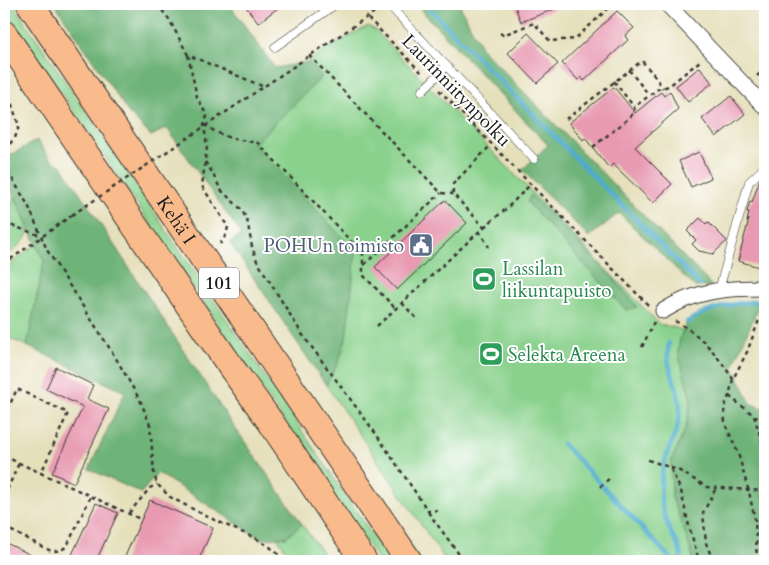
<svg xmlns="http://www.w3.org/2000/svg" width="769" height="565" viewBox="0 0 769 565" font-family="Cardo,serif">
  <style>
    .green { fill: #89d18c; stroke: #527654 }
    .forest { fill: #6eb378; stroke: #45684a }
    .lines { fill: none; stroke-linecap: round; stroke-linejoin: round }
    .stream { stroke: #4eaccd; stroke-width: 4.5 }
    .building { fill: #e89ab2 }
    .lane-casing { stroke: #3a3934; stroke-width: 9 }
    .street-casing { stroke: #3a3934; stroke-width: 17 }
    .highway-casing { stroke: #3a3934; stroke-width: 28 }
    .path { stroke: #3a3934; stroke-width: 2.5; stroke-dasharray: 4 4; stroke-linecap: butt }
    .lane { stroke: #fff; stroke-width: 8 }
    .street { stroke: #fff; stroke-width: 15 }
    .highway { stroke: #fabb8c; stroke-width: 26 }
    .path-bridge { stroke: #3a3934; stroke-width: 2.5; stroke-dasharray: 4 4; stroke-linecap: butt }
    .labels { text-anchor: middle; stroke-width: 4; stroke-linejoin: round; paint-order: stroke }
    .shield { fill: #fff; stroke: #606060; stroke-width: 1 }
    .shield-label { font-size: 18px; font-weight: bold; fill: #1c1c1c }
    .street-label { font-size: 19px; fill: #1c1c1c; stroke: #fff }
    .service-label { font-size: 19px; fill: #4e5e75; stroke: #fff; text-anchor: end }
    .leisure-label { font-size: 19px; fill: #27864d; stroke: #fff; text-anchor: start }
  </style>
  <rect width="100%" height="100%" fill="#fff"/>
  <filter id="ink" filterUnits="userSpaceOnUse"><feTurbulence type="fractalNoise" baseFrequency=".02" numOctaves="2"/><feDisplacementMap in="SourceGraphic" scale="10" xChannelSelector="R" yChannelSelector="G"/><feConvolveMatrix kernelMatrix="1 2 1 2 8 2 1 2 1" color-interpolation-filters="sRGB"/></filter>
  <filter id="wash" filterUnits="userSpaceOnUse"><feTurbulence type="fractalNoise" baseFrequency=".0096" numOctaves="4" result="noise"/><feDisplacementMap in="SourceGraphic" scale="20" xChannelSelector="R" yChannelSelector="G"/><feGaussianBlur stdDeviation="1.12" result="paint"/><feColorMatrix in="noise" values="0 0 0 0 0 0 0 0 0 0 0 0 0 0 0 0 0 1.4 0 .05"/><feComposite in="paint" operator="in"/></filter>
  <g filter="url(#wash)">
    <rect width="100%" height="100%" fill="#e5dfba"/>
    <g class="green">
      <polygon points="4,4 13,4 390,561 379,561 4,8"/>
      <path d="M368,26l7,4 284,294c9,3 15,2 24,7l-3,7 -2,14 13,48 -5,27 -15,35 1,36 11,28 11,35 -26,-2 -1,2h-221l-120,-176 13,-24 17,-109 -103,-108 69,-67 -14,-15 13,-10z"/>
      <path d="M15,197c16,36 22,35 -11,61v-37z"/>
      <polygon points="36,244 44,261 27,346 4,336 4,269"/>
      <polygon points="302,524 328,561 294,561 277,538 286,537"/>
    </g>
    <g class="forest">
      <polygon points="55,4 229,4 275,68 308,62 322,77 254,144 356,252 346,339 339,361 326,385 230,243 241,234 167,128 151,136 128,112"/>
      <polygon points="422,4 459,4 482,49 712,286 695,287 619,213 589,237 522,170 548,145 421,10"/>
      <polygon points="37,140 51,160 62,166 226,415 302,524 286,537 261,539 158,473 141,493 89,469 125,392 27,346 44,261 15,197 4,180 4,144 11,155"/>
      <polygon points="531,195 614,279 637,307 626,310 527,202"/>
      <polygon points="761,301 733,366 751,404 765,409 765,561 694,561 683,526 672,498 671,462 686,427 691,400 678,352 680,338 687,322 700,313 734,303"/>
    </g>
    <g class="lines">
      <g class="stream">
        <polyline points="425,4 700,285"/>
        <path d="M687,322c23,-15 48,-19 74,-21"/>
        <path d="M669,343c-6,24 12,44 11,67 0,17 -8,30 -13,44 -6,16 -7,30 -6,46 1,9 4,18 7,26 5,12 14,22 13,35"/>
        <polyline points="563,444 673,561"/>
      </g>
    </g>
    <g id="blocks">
      <g class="building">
        <polygon points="244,4 283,4 258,23"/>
        <polygon points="514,4 567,4 521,22"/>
        <polygon points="617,11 634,28 625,36 628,40 584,81 581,77 578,80 562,63"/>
        <polygon points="528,33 558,64 537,83 508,53"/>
        <polygon points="700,67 712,83 688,102 676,86"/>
        <polygon points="614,87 635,113 661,92 664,96 670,91 678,109 635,147 672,184 653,203 613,164 609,168 585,138 583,140 569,123"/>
        <polygon points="731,96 745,114 716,137 702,119"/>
        <polygon points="699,152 711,178 691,187 679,161"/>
        <polygon points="765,175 765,261 760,260 759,267 738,261 749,219 747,222 749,212 747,212 750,201 752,202 760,179"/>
        <polygon points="445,200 467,223 397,290 375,267"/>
        <polygon points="700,218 706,224 708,222 727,241 713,254 699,251 692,244 696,240 687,231"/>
        <polygon points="56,367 93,385 87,399 109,409 74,483 52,473 83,407 46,389"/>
        <polygon points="150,500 213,528 198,561 123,561"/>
        <polygon points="96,503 118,513 96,561 69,561"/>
        <polygon points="4,542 44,561 4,561"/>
      </g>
    </g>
  </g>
  <g filter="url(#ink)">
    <use href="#blocks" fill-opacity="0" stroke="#3a3934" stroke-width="1"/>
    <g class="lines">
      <defs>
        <g id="lane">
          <polyline points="388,4 534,159"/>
          <polyline points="275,47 336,4"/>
          <polyline points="422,91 447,66"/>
          <polyline points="719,290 749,182 765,167"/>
        </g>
        <g id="street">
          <polyline points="667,4 765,107"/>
          <path d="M663,311c33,-21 63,-23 102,-23"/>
        </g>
        <g id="highway">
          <path id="s1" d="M30,4l379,557"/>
          <polyline points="4,34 231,367 270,421 364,561"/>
        </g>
      </defs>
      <use href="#lane" class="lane-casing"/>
      <use href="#street" class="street-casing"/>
      <use href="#highway" class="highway-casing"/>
      <g class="path">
        <polyline points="157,4 169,19 188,55 262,86"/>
        <polyline points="368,18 424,75"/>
        <polyline points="500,33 503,35 534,23 550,41 575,39 613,4"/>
        <polyline points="188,55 197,97 207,116 204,125 207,147 202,186 228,227 226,235 220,244"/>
        <polyline points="309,55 441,193 453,194"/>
        <polyline points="629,70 649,95"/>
        <polyline points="653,74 663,88"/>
        <polyline points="757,76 765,69"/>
        <polyline points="4,81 19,126 15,138 4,150"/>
        <polyline points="614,81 634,107"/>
        <polyline points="439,90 649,306"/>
        <polyline points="566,119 639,63 642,61 653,74 654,73"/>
        <polyline points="204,125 216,132 230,138 258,143 363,254 363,275 396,309"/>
        <polyline points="192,135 379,9"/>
        <polyline points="593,147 629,118 635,111 634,107 658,89 669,86 700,61"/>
        <polyline points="205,162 210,169 221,190 240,208 247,219 252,247 257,261 302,334 376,434 428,511 442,510"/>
        <polyline points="4,165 28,205 47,250 117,360 141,402 150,425 154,473 157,484 170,497 208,517 257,539 270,547 286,561"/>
        <polyline points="4,223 42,236"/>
        <polyline points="484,227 506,209 530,185"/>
        <polyline points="479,231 489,247"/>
        <polyline points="4,264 72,215"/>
        <polyline points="364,265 441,193"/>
        <polyline points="402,303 416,318"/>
        <path d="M675,321c28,15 41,33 58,58"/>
        <polyline points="377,326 484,227 453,194 453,184 491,145"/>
        <polyline points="642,347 654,322"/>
        <polyline points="729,396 765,424"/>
        <polyline points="754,416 765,452"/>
        <polyline points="4,417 17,389 68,413 41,473"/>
        <polyline points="4,456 140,519"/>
        <polyline points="648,460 678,470 707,487 765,491"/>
        <polyline points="671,469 681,491 688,522 699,561"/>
        <polyline points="600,487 611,477"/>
        <polyline points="4,497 19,463"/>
        <polyline points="428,512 464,561"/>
        <polyline points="129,513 150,488 157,484"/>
        <path d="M4,527l45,23c7,2 12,1 18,-4l24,-50"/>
        <polyline points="713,561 706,543 703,513 716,488"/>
        <polyline points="757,561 755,520 749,492 738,453 725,423 724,408 729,396 733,379 747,352 765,304"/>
      </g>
      <use href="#lane" class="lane"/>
      <use href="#street" class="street"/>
      <use href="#highway" class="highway"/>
      <polyline class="path-bridge" points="72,215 192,135"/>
    </g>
  </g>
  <defs>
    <symbol id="civic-square" viewBox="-11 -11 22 22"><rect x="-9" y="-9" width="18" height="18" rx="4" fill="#5c6f8a" stroke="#fff"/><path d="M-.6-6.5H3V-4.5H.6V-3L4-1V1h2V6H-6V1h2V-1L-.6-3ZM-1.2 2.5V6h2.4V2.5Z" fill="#fff"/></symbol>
    <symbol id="stadium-square" viewBox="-11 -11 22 22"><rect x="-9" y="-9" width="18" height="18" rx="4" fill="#2e9e5b" stroke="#fff"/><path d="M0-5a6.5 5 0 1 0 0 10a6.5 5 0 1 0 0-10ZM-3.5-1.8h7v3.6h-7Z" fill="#fff"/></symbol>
  </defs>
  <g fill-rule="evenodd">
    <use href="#civic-square" x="407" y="231" width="28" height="28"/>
    <use href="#stadium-square" x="470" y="265" width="28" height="28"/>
    <use href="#stadium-square" x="477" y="340" width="28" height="28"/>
  </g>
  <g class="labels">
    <rect class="shield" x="199" y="267.5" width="40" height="31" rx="4"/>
    <g class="shield-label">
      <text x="219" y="289">101</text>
    </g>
    <g class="street-label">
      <text transform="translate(457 90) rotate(46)" y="7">Laurinniitynpolku</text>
      <text dy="7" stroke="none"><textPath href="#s1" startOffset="261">Kehä I</textPath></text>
    </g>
    <g class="service-label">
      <text x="404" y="252">POHUn toimisto</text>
    </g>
    <g class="leisure-label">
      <text x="502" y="275">Lassilan<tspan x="502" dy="22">liikuntapuisto</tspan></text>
      <text x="508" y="361">Selekta Areena</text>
    </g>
  </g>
  <rect width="769" height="565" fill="none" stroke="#fff" stroke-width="20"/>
</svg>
